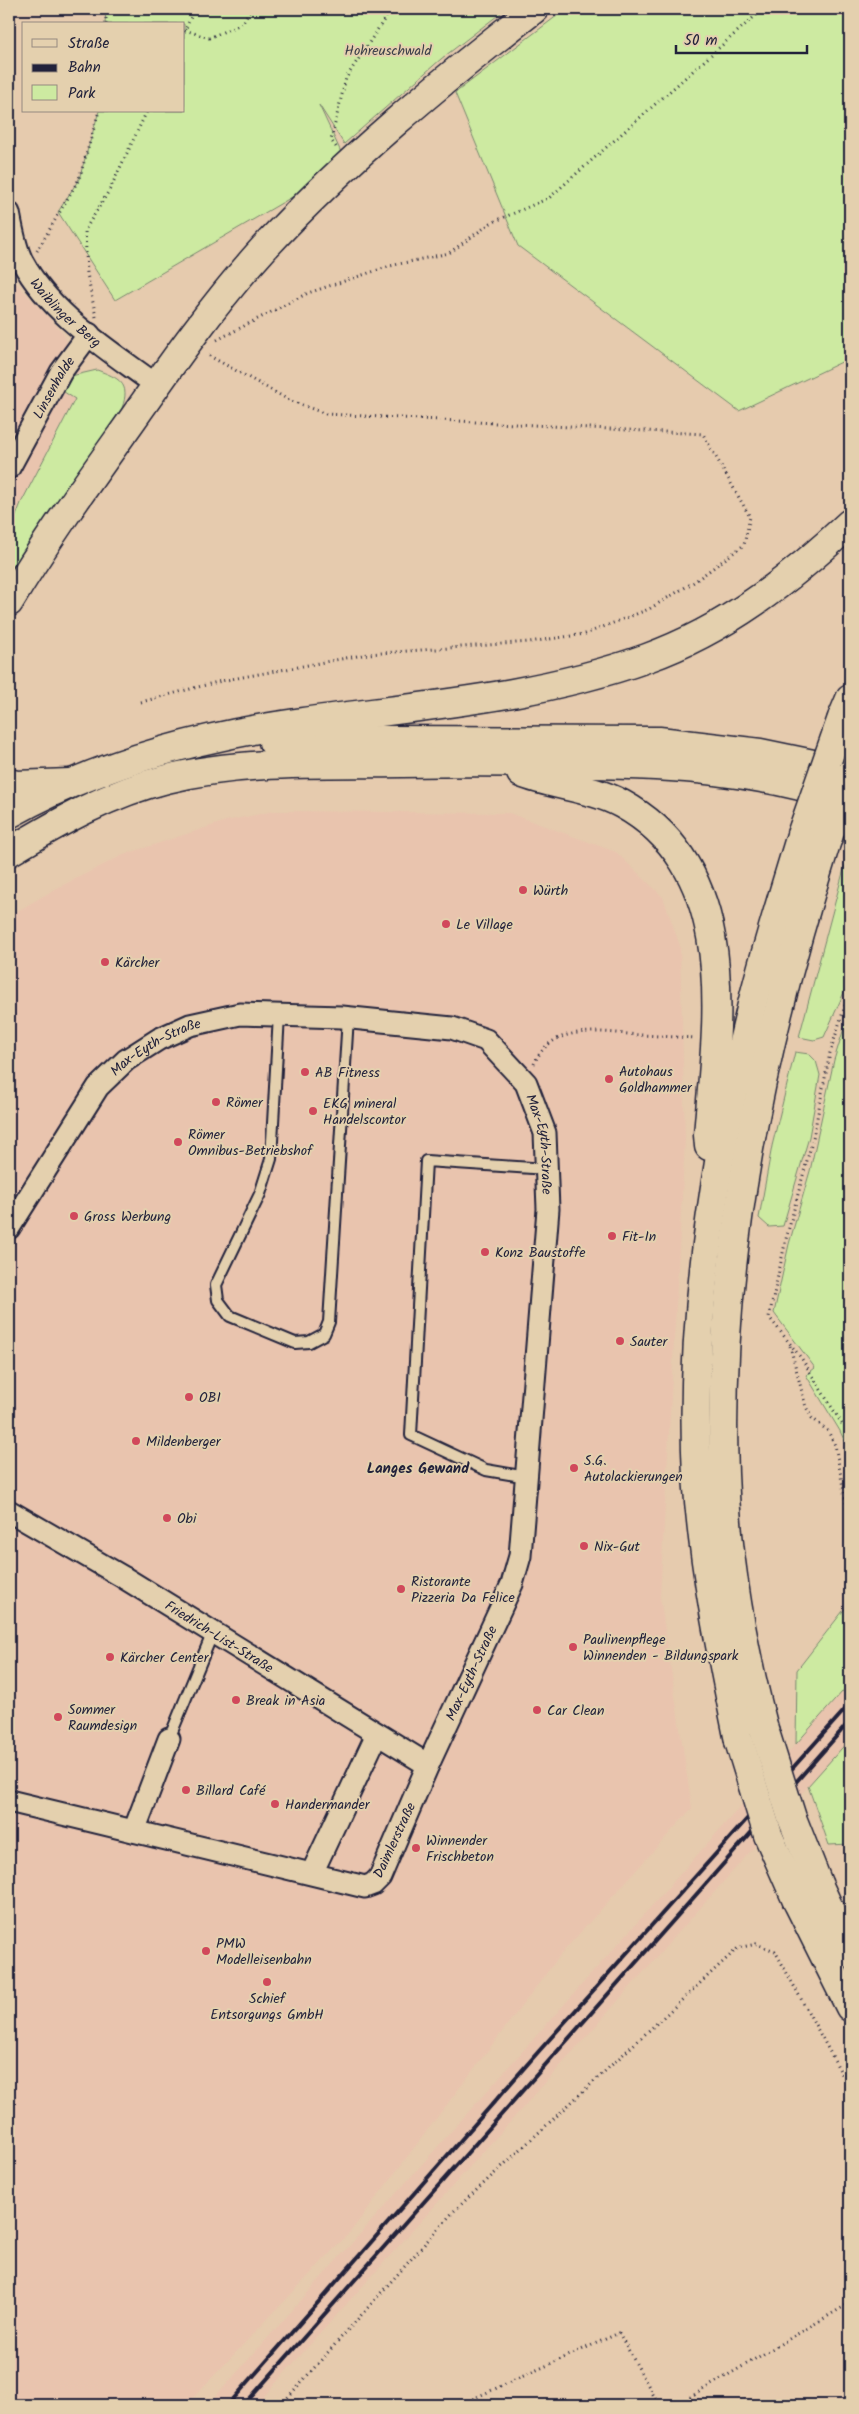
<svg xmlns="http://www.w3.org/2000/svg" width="859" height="2414" viewBox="0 0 859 2414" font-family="Kalam,sans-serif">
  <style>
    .built { fill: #e9c4ae }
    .green { fill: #cdeaa1; stroke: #78866e }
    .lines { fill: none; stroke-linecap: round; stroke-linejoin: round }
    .lane-casing { stroke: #22223b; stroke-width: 14 }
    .street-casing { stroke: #22223b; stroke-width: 25 }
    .secondary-casing { stroke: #22223b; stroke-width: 31 }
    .highway-casing { stroke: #22223b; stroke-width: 31 }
    .path { stroke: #22223b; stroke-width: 3; stroke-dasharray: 1 4; stroke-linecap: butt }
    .lane { stroke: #e4d0ae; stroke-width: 10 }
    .street { stroke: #e4d0ae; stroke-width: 21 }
    .secondary { stroke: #e4d0ae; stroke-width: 28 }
    .highway { stroke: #e4d0ae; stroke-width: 28 }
    .rail { stroke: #22223b; stroke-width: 4 }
    .highway-bridge-casing { stroke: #22223b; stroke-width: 31; stroke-linecap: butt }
    .highway-bridge { stroke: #e4d0ae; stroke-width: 28 }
    .poi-dot { fill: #d1495b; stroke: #e4d0ae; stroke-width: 2 }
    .labels { text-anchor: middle; stroke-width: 4; stroke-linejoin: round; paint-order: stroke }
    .park-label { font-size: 14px; fill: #3c404a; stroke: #e4d0ae }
    .street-label { font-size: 14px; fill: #22223b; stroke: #e4d0ae }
    .poi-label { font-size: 14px; fill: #22223b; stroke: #e4d0ae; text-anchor: start }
    .neighbourhood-label { font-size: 15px; font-weight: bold; fill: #22223b; stroke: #e4d0ae }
  </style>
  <rect width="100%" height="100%" fill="#e6cbae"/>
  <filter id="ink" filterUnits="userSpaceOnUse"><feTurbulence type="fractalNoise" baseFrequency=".02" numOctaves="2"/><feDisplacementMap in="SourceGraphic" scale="10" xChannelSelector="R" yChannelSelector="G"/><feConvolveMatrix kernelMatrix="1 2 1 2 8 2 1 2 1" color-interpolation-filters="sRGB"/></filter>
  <g filter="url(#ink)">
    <g class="built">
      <polygon points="13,280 62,332 82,371 71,376 61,391 76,399 21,503 9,534 9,283"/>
      <polygon points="274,811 509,813 616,852 663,897 680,946 685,1140 660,1597 692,1808 561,1954 351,2231 186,2405 9,2405 9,1814 152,1847 9,1799 9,916 57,888 123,855 226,821"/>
      <polygon points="850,1683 850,1739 563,2063 256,2405 208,2405"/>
    </g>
    <g class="green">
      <polygon points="106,9 506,9 441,59 344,144 319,105 347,165 115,300 58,212 79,179 99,111 184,111 184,24 105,24"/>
      <polygon points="566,9 850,9 850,358 739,411 518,246 455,93"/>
      <path d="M97,370c22,8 34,13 25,38l-61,90 -52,91v-55l12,-31 54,-104 -14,-9 10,-14z"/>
      <polygon points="849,850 850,979 824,1037 814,1040 799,1037"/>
      <polygon points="850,1009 850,1453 840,1431 806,1375 815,1368 774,1313 789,1244 810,1171 834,1060"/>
      <polygon points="795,1052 809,1054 816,1061 820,1075 809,1137 783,1226 769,1227 759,1218 772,1146"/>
      <polygon points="850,1602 850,1683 796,1744 797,1670"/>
      <polygon points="850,1739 850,1844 829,1845 808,1786"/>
    </g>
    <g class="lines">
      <defs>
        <g id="lane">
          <polyline points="279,1015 271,1159 260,1194 216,1285 218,1300 230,1316 295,1343 309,1342 324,1334 329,1322 348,1017"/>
          <polyline points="527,1477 486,1470 411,1435 426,1161 547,1169"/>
          <polyline points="169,1739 213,1632"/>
        </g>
        <g id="street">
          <path id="s1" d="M9,213c3,16 6,34 13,48 29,54 87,89 134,124"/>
          <path id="s2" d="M9,468l52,-96 28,-38"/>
          <path id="s3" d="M9,1228l89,-141 28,-27 33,-21 31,-14 50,-11 102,3 110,11 34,12 40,43 19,50 3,76 -28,347 -8,28 -84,181 -48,112 -7,7 -8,3 -356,-86"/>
          <path id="s4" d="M9,1511l114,66 305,188"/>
          <polyline points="134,1831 169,1739"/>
          <polyline points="312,1873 377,1734"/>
        </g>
        <g id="secondary">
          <path d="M9,602c37,-62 79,-120 121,-179 42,-60 84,-120 134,-175 82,-88 175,-165 270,-239"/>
          <polyline points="9,783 16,785 70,783"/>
        </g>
        <g id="highway">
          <polyline points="842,718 850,699"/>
          <polyline points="273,742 381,740 659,741 760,753 813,764 846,775"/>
          <path d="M521,773c33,13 69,14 101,31 120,66 95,219 86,331l1,11"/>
          <path d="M9,814c89,-50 192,-78 293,-92 116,-16 234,-24 345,-64 78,-28 143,-78 203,-135"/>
          <path d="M9,852c50,-30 101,-59 158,-73 76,-19 157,-15 235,-16 61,-1 122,-1 183,1 88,1 170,6 254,33"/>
          <path d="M764,1729c-22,-84 -37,-168 -40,-255 -8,-213 38,-429 102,-631"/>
          <path d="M739,1741c-18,-88 -36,-175 -42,-265 -8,-149 17,-314 52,-459 14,-61 34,-122 52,-182"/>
          <polyline points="819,1886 850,1954"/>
          <polyline points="797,1901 850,2007"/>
        </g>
      </defs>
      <use href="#lane" class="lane-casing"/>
      <use href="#street" class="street-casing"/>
      <use href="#secondary" class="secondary-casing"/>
      <use href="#highway" class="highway-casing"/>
      <g class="path">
        <polyline points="106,24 106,9"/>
        <polyline points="185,30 209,38 243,23 250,9"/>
        <polyline points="184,32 191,17"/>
        <polyline points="336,147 331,140 346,78 391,9"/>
        <polyline points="37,251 79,179 99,111"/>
        <polyline points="96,317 87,274 85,230 110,189 147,111"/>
        <polyline points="217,340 308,293 390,266 449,253 491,223 549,198 763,9"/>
        <polyline points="141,702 221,681 368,654 529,642 585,634 649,609 694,582 744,545 750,517 703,434 326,414 289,400 206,354"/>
        <path d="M534,1064c18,-43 71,-31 107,-29 18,1 36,2 54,3"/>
        <polyline points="790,1346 806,1407 812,1418 828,1431 835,1445 850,1523"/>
        <polyline points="842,1424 802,1359 769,1317 786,1239 813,1138 830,1053 850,990"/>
        <polyline points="281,2405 454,2211 738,1948 756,1944 775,1951 850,2089"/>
        <polyline points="459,2405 619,2333 659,2405"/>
        <polyline points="677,2405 850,2303"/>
      </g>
      <use href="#lane" class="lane"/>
      <use href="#street" class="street"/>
      <use href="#secondary" class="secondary"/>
      <use href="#highway" class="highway"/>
      <g class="rail">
        <polyline points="228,2405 539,2051 850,1704"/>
        <polyline points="244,2405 850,1721"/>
      </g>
      <defs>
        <g id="highway-bridge">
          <polyline points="801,835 842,718"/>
          <polyline points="826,843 850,775"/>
          <polyline points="764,1729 792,1818 819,1886"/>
          <polyline points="739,1741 768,1835 797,1901"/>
        </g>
      </defs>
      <use href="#highway-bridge" class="highway-bridge-casing"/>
      <use href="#highway-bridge" class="highway-bridge"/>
    </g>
  </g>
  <g class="poi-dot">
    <circle cx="523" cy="890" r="5"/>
    <circle cx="446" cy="924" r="5"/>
    <circle cx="105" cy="962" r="5"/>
    <circle cx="305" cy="1072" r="5"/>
    <circle cx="609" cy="1079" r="5"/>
    <circle cx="216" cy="1102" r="5"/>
    <circle cx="313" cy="1111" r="5"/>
    <circle cx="178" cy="1142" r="5"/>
    <circle cx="74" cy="1216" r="5"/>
    <circle cx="612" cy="1236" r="5"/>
    <circle cx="485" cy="1252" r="5"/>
    <circle cx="620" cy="1341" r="5"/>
    <circle cx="189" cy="1397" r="5"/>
    <circle cx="136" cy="1441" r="5"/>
    <circle cx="574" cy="1468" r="5"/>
    <circle cx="167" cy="1518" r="5"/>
    <circle cx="584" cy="1546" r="5"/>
    <circle cx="401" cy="1589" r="5"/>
    <circle cx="573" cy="1647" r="5"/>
    <circle cx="110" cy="1657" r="5"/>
    <circle cx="236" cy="1700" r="5"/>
    <circle cx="537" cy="1710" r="5"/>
    <circle cx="58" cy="1717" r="5"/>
    <circle cx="186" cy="1790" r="5"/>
    <circle cx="275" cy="1804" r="5"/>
    <circle cx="416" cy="1848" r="5"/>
    <circle cx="206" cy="1951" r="5"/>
    <circle cx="267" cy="1982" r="5"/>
  </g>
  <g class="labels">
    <g class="park-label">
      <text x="388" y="55">Hohreuschwald</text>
    </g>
    <g class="street-label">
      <text dy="5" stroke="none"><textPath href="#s1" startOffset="118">Waiblinger Berg</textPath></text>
      <text dy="5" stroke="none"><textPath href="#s2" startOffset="92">Linsenhalde</textPath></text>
      <text dy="5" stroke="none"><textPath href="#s3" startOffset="238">Max-Eyth-Straße</textPath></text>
      <text dy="5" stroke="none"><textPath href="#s3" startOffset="701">Max-Eyth-Straße</textPath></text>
      <text dy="5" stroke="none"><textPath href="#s4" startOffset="245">Friedrich-List-Straße</textPath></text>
      <text transform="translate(471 1673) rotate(-65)" y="5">Max-Eyth-Straße</text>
      <text transform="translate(394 1840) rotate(-65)" y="5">Daimlerstraße</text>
    </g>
    <g class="poi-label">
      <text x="533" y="895">Würth</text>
      <text x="456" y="929">Le Village</text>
      <text x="115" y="967">Kärcher</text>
      <text x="619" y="1076">Autohaus<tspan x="619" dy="16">Goldhammer</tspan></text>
      <text x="315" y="1077">AB Fitness</text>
      <text x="226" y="1107">Römer</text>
      <text x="323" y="1108">EKG mineral<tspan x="323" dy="16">Handelscontor</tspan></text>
      <text x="188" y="1139">Römer<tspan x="188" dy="16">Omnibus-Betriebshof</tspan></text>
      <text x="84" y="1221">Gross Werbung</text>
      <text x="622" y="1241">Fit-In</text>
      <text x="495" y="1257">Konz Baustoffe</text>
      <text x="630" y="1346">Sauter</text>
      <text x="199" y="1402">OBI</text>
      <text x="146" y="1446">Mildenberger</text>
      <text x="584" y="1465">S.G.<tspan x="584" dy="16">Autolackierungen</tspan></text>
      <text x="177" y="1523">Obi</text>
      <text x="594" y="1551">Nix-Gut</text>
      <text x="411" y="1586">Ristorante<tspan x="411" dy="16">Pizzeria Da Felice</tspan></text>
      <text x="583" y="1644">Paulinenpflege<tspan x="583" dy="16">Winnenden - Bildungspark</tspan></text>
      <text x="120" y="1662">Kärcher Center</text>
      <text x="246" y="1705">Break in Asia</text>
      <text x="68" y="1714">Sommer<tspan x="68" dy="16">Raumdesign</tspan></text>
      <text x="547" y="1715">Car Clean</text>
      <text x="196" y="1795">Billard Café</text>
      <text x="285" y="1809">Handermander</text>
      <text x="426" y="1845">Winnender<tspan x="426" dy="16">Frischbeton</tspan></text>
      <text x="216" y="1948">PMW<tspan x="216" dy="16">Modelleisenbahn</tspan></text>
      <text x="267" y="2003" text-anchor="middle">Schief<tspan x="267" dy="16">Entsorgungs GmbH</tspan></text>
    </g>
    <g class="neighbourhood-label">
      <text x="418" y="1473">Langes Gewand</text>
    </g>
  </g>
  <rect width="859" height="2414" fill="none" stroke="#e4d0ae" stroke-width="30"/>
  <rect x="15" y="15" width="829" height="2384" fill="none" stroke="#22223b" stroke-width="2" filter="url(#ink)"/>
  <rect x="22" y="22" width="162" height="90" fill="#e4d0ae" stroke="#968a80"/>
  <rect x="32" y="39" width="25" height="8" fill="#e4d0ae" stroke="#968a80"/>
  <text x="68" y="48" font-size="15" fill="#22223b">Straße</text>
  <rect x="32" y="64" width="25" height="8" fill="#22223b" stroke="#968a80"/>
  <text x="68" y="72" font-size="15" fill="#22223b">Bahn</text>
  <rect x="32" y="85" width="25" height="15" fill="#cdeaa1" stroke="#968a80"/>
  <text x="68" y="98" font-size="15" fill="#22223b">Park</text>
  <path d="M676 45v8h131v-8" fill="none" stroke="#22223b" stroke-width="2.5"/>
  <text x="684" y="45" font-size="15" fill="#22223b" stroke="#e4d0ae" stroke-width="4" paint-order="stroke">50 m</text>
</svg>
